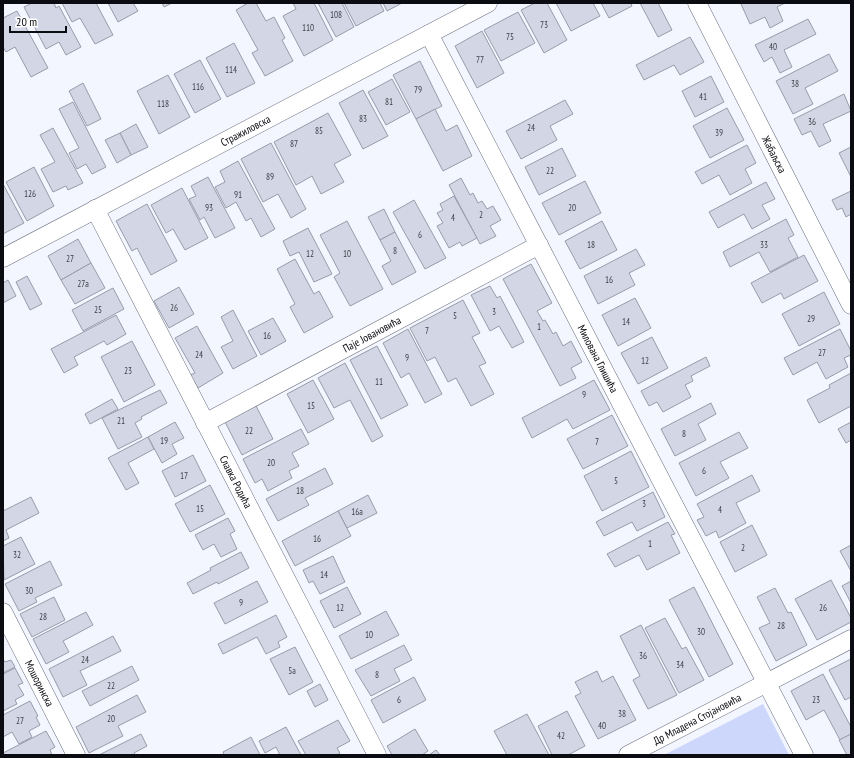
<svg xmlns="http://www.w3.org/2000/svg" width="854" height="758" viewBox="0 0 854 758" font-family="'PT Sans Narrow',sans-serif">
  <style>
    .green { fill: #cdd7fc }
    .building { fill: #d2d6e5; stroke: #989caa }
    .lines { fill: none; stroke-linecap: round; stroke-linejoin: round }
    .minor-casing { stroke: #6a6e7b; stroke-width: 19 }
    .minor { stroke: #fff; stroke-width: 18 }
    .labels { text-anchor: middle; stroke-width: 3; stroke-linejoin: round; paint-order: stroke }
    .number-label { font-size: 9px; fill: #3d3e46 }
    .street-label { font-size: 11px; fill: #0b0c11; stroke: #fff }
  </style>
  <rect width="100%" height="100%" fill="#f3f6ff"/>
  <polygon class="green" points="763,704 789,755 664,755"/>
  <g class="building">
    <polygon points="32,3 54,3 56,8 59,6 81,47 66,55 59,42 46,49 24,7"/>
    <polygon points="62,3 96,3 113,35 95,44 80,18 72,22"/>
    <polygon points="108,3 133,3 138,11 118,22"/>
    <polygon points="162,3 172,3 164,7"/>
    <polygon points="248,3 256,3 266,21 274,17 285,38 282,40 293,61 265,76 252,53 258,50 236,10"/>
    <polygon points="293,3 314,3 333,40 304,56 283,16 296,9"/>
    <polygon points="318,3 342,3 354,27 336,37"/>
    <polygon points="344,3 380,3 384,11 356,26"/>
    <polygon points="383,3 402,3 387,11"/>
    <polygon points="535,3 547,3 567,40 544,53 521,10"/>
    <polygon points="556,3 593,3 600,16 571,31"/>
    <polygon points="601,3 631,3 632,6 609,18"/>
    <polygon points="640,3 658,3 672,30 658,37"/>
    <polygon points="743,3 785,3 777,7 783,21 770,28 765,17 750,24 741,4"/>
    <polygon points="17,11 48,68 31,77 15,47 6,52 3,47 3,18"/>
    <polygon points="518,12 535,43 501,61 484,30"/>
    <polygon points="808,19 816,34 784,50 792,67 780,73 772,57 764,62 755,45"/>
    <polygon points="482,31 504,73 477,88 455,46"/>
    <polygon points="690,37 704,62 680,75 674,65 644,80 636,65"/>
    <polygon points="234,43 255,83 227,97 206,58"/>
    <polygon points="829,54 838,71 805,88 813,104 793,114 776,81"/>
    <polygon points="200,60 221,99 195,113 174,74"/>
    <polygon points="420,61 442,106 416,119 393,75"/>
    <polygon points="168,75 190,117 159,134 137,91"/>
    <polygon points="711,76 724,102 695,117 682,91"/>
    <polygon points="392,79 410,112 386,125 368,92"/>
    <polygon points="83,83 101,119 87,126 69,91"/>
    <polygon points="363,90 388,136 363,149 339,103"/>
    <polygon points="844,94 851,111 823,124 831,141 819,147 811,131 802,135 794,119"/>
    <polygon points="565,100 573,114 550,126 557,140 521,159 506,131"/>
    <polygon points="73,102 106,167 92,174 86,164 77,169 69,153 79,148 59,109"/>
    <polygon points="727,108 744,140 710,158 693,126"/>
    <polygon points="435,109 446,131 457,125 472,156 443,171 416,119"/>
    <polygon points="328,113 351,155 334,164 344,182 321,194 312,176 296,185 274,142"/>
    <polygon points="136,124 148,147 131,155 120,133"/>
    <polygon points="53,128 83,183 68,190 66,186 53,192 41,169 55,162 40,135"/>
    <polygon points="120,133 131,155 117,163 105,140"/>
    <polygon points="271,143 306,209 291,218 278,194 263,202 241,159"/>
    <polygon points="747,145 756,163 745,169 752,183 730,195 719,175 702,184 695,172"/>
    <polygon points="851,147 851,177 839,153"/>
    <polygon points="562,148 576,176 539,195 525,167"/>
    <polygon points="238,161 275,229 261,237 251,218 246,221 236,202 226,208 215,187 225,182 220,171"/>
    <polygon points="34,167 54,206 27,221 6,182"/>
    <polygon points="208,177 235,228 215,238 204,217 200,220 189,199 196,196 191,186"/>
    <polygon points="461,178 470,195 473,193 478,203 482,201 487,209 493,206 501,220 490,226 496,236 480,244 449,185"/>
    <polygon points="585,181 601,213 559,235 542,203"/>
    <polygon points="766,182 775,199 762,205 770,219 752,229 744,214 718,228 709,212"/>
    <polygon points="3,184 24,223 3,234"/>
    <polygon points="182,188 208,238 185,250 173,229 166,233 151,205"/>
    <polygon points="851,191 851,214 846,217 842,208 837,210 832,200"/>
    <polygon points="454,196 477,238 462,246 460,242 449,248 437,226 443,223 437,213 443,210 440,204"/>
    <polygon points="414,200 446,258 425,269 393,212"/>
    <polygon points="147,204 177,261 151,275 137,248 132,251 116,221"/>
    <polygon points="384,209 395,232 380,240 368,217"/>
    <polygon points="786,219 794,235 788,238 798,257 770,272 759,252 730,267 723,252"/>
    <polygon points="347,221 383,289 350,306 334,277 340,273 320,235"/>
    <polygon points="602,221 617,250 580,269 565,241"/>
    <polygon points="308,228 332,274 314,282 299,252 290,256 283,241"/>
    <polygon points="395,232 416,272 392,285 382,266 391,261 380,240"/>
    <polygon points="78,239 91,263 61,280 48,256"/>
    <polygon points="636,249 645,265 629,273 635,285 598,304 584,276"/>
    <polygon points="804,255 818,281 784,299 781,293 762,303 751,283"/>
    <polygon points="295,259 314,294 319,291 333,317 304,333 290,307 295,304 277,269"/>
    <polygon points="91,263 105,288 75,304 61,280"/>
    <polygon points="531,264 552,303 537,311 543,321 545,320 553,334 556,332 563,346 571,341 582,362 571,368 576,378 560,386 503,279"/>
    <polygon points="27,276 42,304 30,310 16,282"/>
    <polygon points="8,280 16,296 3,303 3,283"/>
    <polygon points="490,286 497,298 500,296 524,342 512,348 499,326 490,331 471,295"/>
    <polygon points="179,287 194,314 169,328 154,301"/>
    <polygon points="113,288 124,309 83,331 72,310"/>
    <polygon points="824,292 840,324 799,346 782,314"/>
    <polygon points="635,298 651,328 618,346 602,315"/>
    <polygon points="463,300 480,333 472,337 486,363 479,366 494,394 471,406 456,378 448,382 435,357 427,361 410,328"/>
    <polygon points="233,310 257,356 233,369 221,347 233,341 221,317"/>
    <polygon points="116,315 126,334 107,345 104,341 74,357 78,365 64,373 51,349"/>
    <polygon points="273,318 286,341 261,355 248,331"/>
    <polygon points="197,326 223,373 198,388 190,375 195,373 175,338"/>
    <polygon points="408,329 442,394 425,403 409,373 401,378 383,343"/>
    <polygon points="840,329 851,351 851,355 844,358 848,367 826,379 817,362 793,375 784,358"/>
    <polygon points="652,337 668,368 638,384 621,353"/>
    <polygon points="132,341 155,385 124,402 101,357"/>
    <polygon points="377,346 408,405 381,419 350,360"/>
    <polygon points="706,357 710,366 691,376 693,381 685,385 691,397 663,412 657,402 649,406 641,391"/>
    <polygon points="345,363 383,436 372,442 350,400 334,408 318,378"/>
    <polygon points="851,373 851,406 819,423 807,400 830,388 829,385"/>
    <polygon points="313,380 334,419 308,433 287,394"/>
    <polygon points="594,380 610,410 573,429 567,419 532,438 522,418"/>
    <polygon points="160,390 167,403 141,417 142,419 135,423 142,437 118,449 102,418"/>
    <polygon points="112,399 118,409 90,424 85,414"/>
    <polygon points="711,403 716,414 698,424 706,440 675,456 661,429"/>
    <polygon points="256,406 273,439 242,455 225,422"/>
    <polygon points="612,415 628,446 583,469 567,439"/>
    <polygon points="175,422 184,438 172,444 177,454 162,463 148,437"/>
    <polygon points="851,422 851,440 846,443 838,429"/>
    <polygon points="301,429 309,444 292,453 299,466 289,471 292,478 268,491 262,479 255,483 243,459"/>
    <polygon points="739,432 748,448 720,462 729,478 696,496 679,463"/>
    <polygon points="148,437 154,449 128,463 139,483 126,490 108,458"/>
    <polygon points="631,451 649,487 602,511 584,476"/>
    <polygon points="193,455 206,481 175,497 162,471"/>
    <polygon points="325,468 333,484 305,498 309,505 278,521 266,499"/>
    <polygon points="752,475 760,491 736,503 746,523 719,538 716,531 706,536 697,520 704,517 697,504"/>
    <polygon points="210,485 225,514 190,532 175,504"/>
    <polygon points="653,492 665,517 637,531 632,522 604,536 596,522"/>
    <polygon points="368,495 377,513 347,528 338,511"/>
    <polygon points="31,497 39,513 6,530 9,538 3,541 3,511"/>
    <polygon points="338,511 351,536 295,566 282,541"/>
    <polygon points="228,518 235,531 230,534 237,549 221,557 214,544 203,550 195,535"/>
    <polygon points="668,522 675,534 671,535 680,553 647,570 639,555 615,567 607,554"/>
    <polygon points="752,525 767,555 735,572 720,542"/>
    <polygon points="21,537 35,564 4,580 3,546"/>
    <polygon points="851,545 851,571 840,551"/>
    <polygon points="241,552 249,568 218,584 217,582 193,594 187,583 211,570 210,568"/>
    <polygon points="333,556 345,582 320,594 313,581 309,583 303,570"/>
    <polygon points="50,561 62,585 35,598 37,602 19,611 5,584"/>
    <polygon points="831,580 851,618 851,622 817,640 795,599"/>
    <polygon points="257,581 268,602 225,624 214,603"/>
    <polygon points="851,581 851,603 842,586"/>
    <polygon points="347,587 361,614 334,628 320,601"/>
    <polygon points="694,587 733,664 709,677 669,600"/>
    <polygon points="775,588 788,613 791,612 807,645 776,661 759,628 770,623 757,597"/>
    <polygon points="54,597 65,620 32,637 20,614"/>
    <polygon points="386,611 399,635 351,659 339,636"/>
    <polygon points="86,612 93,625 63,641 69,652 46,664 33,639"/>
    <polygon points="276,615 287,637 278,642 280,647 266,654 257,637 223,654 218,644"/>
    <polygon points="665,618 682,649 686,647 704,680 679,693 645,628"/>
    <polygon points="641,625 677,695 648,709 633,680 640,676 620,636"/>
    <polygon points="113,636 121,651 80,671 87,685 63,697 49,669"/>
    <polygon points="404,645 412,660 394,669 400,681 371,696 355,670"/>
    <polygon points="295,647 313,682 289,695 270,659"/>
    <polygon points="3,659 5,662 11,660 15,667 3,673"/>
    <polygon points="851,659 851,697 845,700 829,670"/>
    <polygon points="132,666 139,680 90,706 82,691"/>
    <polygon points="15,668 23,683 18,685 24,695 15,700 17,704 3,711 3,674"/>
    <polygon points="597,671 602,682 613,676 636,720 598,739 575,696 581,693 575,682"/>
    <polygon points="823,674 851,727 851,734 840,740 824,710 806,720 791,691"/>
    <polygon points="414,677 426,700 383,723 371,700"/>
    <polygon points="320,684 328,700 315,707 307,691"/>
    <polygon points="137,695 146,712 118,726 123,736 89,753 76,727"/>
    <polygon points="30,701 38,716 36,717 40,725 29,731 32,737 19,744 12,732 3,737 3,715"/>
    <polygon points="567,711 585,746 568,755 552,755 538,726"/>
    <polygon points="527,714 549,755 507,755 494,731"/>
    <polygon points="338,720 350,741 337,748 340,753 337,755 306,755 298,741"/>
    <polygon points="286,727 301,755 280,755 276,747 265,753 259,741"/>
    <polygon points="415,729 428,751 422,755 392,755 387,746"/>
    <polygon points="46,731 55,747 50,750 52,755 3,755 3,753"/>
    <polygon points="141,734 147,746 134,753 135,755 99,755"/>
    <polygon points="851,734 851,755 847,755 839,740"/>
    <polygon points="251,737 260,755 224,755 223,752"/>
    <polygon points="436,750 440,755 429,755"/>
  </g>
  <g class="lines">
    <defs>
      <g id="minor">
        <path id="s1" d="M697,3l154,302"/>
        <path id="s2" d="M429,34l375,721"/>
        <path id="s3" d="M95,209l282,546"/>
        <path id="s4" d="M3,258l485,-255"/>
        <path id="s5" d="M205,423l334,-178"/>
        <path id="s6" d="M3,612l73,143"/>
        <path id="s7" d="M628,755l223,-116"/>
      </g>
    </defs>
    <use href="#minor" class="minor-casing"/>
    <use href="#minor" class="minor"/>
  </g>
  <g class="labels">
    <g class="number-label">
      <text x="336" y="18">108</text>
      <text x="544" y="28">73</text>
      <text x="308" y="31">110</text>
      <text x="510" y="40">75</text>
      <text x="773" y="50">40</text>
      <text x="480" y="63">77</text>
      <text x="231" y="73">114</text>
      <text x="795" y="87">38</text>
      <text x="198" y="90">116</text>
      <text x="418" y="93">79</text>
      <text x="703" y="100">41</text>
      <text x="389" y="105">81</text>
      <text x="163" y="107">118</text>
      <text x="363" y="122">83</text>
      <text x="812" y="125">36</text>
      <text x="531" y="131">24</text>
      <text x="319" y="134">85</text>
      <text x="719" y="136">39</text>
      <text x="294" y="147">87</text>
      <text x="550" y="174">22</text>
      <text x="270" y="180">89</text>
      <text x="30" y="197">126</text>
      <text x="238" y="198">91</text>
      <text x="209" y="211">93</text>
      <text x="572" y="211">20</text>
      <text x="481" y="218">2</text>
      <text x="453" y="221">4</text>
      <text x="420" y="238">6</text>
      <text x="591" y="248">18</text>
      <text x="764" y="248">33</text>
      <text x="395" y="254">8</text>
      <text x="310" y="257">12</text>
      <text x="347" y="257">10</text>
      <text x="70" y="262">27</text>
      <text x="609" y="283">16</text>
      <text x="83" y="287">27a</text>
      <text x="174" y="311">26</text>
      <text x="98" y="313">25</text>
      <text x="494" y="315">3</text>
      <text x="455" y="319">5</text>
      <text x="811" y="322">29</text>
      <text x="626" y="325">14</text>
      <text x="539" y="330">1</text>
      <text x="427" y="334">7</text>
      <text x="267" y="339">16</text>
      <text x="822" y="356">27</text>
      <text x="199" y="358">24</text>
      <text x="407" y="361">9</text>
      <text x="645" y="364">12</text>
      <text x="128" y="374">23</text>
      <text x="379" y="385">11</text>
      <text x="584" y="398">9</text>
      <text x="311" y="409">15</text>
      <text x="121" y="424">21</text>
      <text x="249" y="434">22</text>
      <text x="684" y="437">8</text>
      <text x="164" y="444">19</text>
      <text x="597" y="445">7</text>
      <text x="271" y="466">20</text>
      <text x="704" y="474">6</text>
      <text x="184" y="479">17</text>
      <text x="616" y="484">5</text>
      <text x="300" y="494">18</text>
      <text x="644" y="507">3</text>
      <text x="200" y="512">15</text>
      <text x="720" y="513">4</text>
      <text x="357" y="515">16a</text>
      <text x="317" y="542">16</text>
      <text x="650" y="547">1</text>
      <text x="743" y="551">2</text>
      <text x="17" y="558">32</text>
      <text x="324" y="578">14</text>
      <text x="29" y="594">30</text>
      <text x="241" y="606">9</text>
      <text x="340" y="611">12</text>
      <text x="823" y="611">26</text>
      <text x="43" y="620">28</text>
      <text x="781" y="629">28</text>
      <text x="701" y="635">30</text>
      <text x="369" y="638">10</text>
      <text x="643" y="659">36</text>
      <text x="85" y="663">24</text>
      <text x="680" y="668">34</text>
      <text x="292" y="674">5a</text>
      <text x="377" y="678">8</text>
      <text x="111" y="689">22</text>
      <text x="399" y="703">6</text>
      <text x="816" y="703">23</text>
      <text x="622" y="717">38</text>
      <text x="111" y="722">20</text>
      <text x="20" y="724">27</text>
      <text x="602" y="729">40</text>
      <text x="561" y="739">42</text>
    </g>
    <g class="street-label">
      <text dy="4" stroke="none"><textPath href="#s4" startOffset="274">Стражиловска</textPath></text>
      <text dy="4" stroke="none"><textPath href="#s1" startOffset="170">Жабаљска</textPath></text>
      <text dy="4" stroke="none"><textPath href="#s5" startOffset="189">Паје Јовановића</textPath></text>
      <text dy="4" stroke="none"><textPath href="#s2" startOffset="366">Милована Глишића</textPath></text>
      <text dy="4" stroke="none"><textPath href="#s3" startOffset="307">Славка Родића</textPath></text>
      <text dy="4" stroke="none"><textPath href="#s6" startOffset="80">Мошоринска</textPath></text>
      <text dy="4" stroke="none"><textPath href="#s7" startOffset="78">Др Младена Стојановића</textPath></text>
    </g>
  </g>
  <rect width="854" height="758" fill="none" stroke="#0b0c11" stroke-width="8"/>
  <path d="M10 26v6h56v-6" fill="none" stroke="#0b0c11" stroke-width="2"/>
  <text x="16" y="26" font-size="12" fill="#0b0c11" stroke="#ffffff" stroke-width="3" paint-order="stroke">20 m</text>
</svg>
